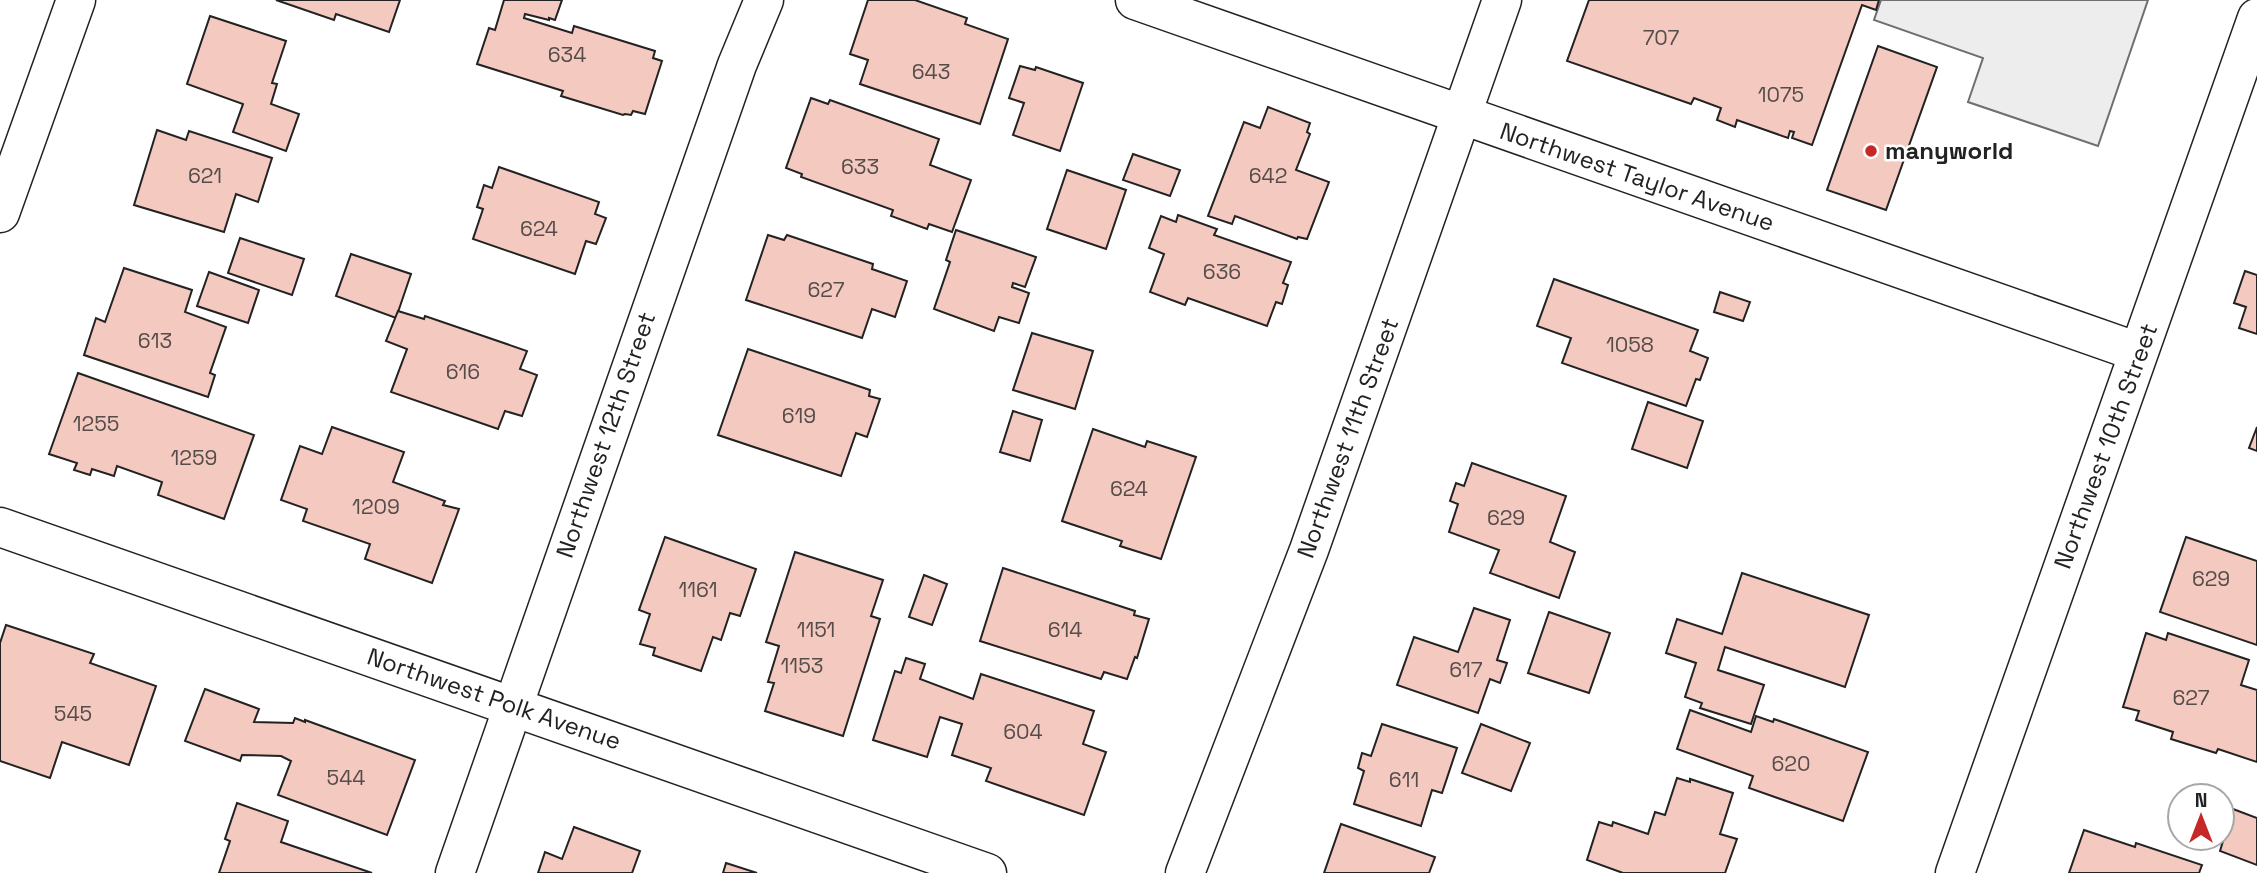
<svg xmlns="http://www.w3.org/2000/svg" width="2257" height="873" viewBox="0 0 2257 873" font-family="'Space Grotesk',sans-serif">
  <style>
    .parking { fill: #ededed; stroke: #6f6f6f; stroke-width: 2 }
    .building { fill: #f3c9c0; stroke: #222; stroke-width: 2 }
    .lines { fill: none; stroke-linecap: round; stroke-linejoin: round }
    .minor-casing { stroke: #222; stroke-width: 41 }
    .minor { stroke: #fff; stroke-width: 38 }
    .poi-dot { fill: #c62828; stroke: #fff; stroke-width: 2.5 }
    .labels { text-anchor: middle; stroke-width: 5; stroke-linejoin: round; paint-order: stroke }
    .number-label { font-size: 21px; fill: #564c4a }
    .poi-label { font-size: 24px; font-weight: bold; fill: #222; stroke: #fff; text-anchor: start }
    .street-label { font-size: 24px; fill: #222; stroke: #fff }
  </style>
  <rect width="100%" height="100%" fill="#fff"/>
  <polygon class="parking" points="1881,0 2148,0 2098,146 1968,102 1983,58 1874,20"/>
  <g class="building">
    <polygon points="276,0 400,0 389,32 336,14 334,20"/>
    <polygon points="504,0 562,0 555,20 549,18 549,20 525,14 524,18 572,33 574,26 655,51 653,58 662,61 645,114 633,111 631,115 625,114 623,115 561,96 563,91 477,64 489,28 495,30"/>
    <polygon points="868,0 915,0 967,18 965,24 1008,39 980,124 860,84 868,60 850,54"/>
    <polygon points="1589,0 1879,0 1876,10 1862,5 1812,145 1792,138 1794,132 1790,131 1788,138 1737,120 1735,127 1717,120 1721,108 1694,98 1691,104 1567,61"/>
    <polygon points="210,16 286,41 272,83 277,84 271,104 299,114 286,151 233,132 243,104 187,84"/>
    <polygon points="1878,46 1937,67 1886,210 1827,190"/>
    <polygon points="1020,66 1035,70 1036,67 1083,83 1060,151 1013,135 1024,103 1009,98"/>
    <polygon points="811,98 828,104 830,100 939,139 930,165 971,180 952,232 929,224 927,229 891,216 893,210 801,177 802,174 786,168"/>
    <polygon points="1268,107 1310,123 1307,132 1310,134 1296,170 1329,182 1307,239 1298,237 1297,239 1235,216 1232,224 1208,216 1244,122 1260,128"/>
    <polygon points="157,130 186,140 189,131 272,158 258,202 236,194 224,232 134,205"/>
    <polygon points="1133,154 1180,170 1170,196 1123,180"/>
    <polygon points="499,167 599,202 595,214 606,218 596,244 586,241 575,274 473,239 483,209 477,207 484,185 492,188"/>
    <polygon points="1067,170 1126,190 1106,249 1047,229"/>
    <polygon points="1178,215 1217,229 1214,235 1291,262 1283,283 1288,285 1282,304 1276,302 1267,326 1188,298 1185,305 1150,292 1164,254 1149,248 1161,216 1176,222"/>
    <polygon points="956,230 1036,257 1025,287 1013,283 1012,287 1029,293 1019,323 999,317 994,331 934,309 950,262 946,260"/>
    <polygon points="768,235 784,240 787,235 873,264 872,269 907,281 895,317 872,309 862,338 746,300"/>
    <polygon points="240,238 304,259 292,295 228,273"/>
    <polygon points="351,254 411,274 396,318 336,296"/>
    <polygon points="124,268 192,290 185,312 226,327 210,373 215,375 208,397 84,355 96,318 105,322"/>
    <polygon points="2245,271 2257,275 2257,334 2239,328 2246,307 2234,303"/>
    <polygon points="209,272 259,290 248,323 197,306"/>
    <polygon points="1554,279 1698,330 1690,351 1708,358 1700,380 1696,379 1686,406 1562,363 1571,338 1537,326"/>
    <polygon points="1720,292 1750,302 1743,321 1714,312"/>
    <polygon points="398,311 424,319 425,316 527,351 520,369 537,375 522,416 505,411 498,429 391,392 407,349 386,341"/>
    <polygon points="1032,333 1093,351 1075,409 1013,390"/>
    <polygon points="748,349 870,390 869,396 880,399 867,437 856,433 841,476 718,435"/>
    <polygon points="78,373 254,435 224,519 158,495 162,482 117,466 114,476 92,469 90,475 74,470 77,463 49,454"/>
    <polygon points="1648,402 1703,421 1687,468 1632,449"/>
    <polygon points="1013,411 1042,420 1030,461 1000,452"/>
    <polygon points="332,427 404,452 393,482 445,501 443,505 459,509 432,583 365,559 370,544 303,521 307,509 281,500 300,446 322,454"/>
    <polygon points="2257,427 2257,451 2249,448"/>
    <polygon points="1093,429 1145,447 1147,441 1196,457 1161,559 1120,546 1122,541 1062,521"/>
    <polygon points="1472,463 1566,496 1550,542 1575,552 1559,598 1490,573 1499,550 1449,532 1458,504 1450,501 1456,483 1464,486"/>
    <polygon points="665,537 756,569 740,616 730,613 721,640 713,637 701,671 653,655 655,648 640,644 650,614 639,610"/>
    <polygon points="2186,537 2257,561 2257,645 2160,612"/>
    <polygon points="795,552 883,580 871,616 880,619 843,736 765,711 774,683 768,682 779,646 766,642"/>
    <polygon points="1003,568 1135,611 1134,615 1149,619 1137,658 1135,657 1127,679 1104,672 1101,679 980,641"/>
    <polygon points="1742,573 1869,615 1845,687 1725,647 1718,670 1764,685 1751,724 1700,708 1702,703 1685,697 1696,663 1666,653 1677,619 1722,634"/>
    <polygon points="924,575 947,584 932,625 909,617"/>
    <polygon points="1474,608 1510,620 1497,660 1507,663 1500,683 1490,679 1478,713 1397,685 1414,637 1458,652"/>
    <polygon points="1549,612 1610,633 1589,693 1528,673"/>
    <polygon points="6,625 94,654 90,663 156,686 129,765 62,742 50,778 0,761 0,643"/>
    <polygon points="2146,633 2166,640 2168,633 2249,660 2241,685 2257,690 2257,762 2218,749 2216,753 2171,739 2173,732 2136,720 2139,711 2123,707"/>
    <polygon points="906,658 925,664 920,679 973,699 981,674 1094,711 1083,744 1106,752 1084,815 986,781 991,768 952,755 962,724 940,717 927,757 873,740 895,671 901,673"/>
    <polygon points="205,689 259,709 254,722 293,723 295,718 305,722 305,720 415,760 387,835 278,795 291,761 281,756 242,755 240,761 185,741"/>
    <polygon points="1690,710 1751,732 1756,716 1773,722 1774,719 1868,752 1843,821 1749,788 1753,776 1677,749"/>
    <polygon points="1382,724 1457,748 1442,793 1432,790 1421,826 1354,804 1364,771 1358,768 1362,753 1371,756"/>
    <polygon points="1481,724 1530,743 1511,791 1462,773"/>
    <polygon points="1677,778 1690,782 1690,779 1733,793 1720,834 1737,839 1725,873 1623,873 1587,860 1599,822 1612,826 1613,822 1648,834 1655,812 1665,815"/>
    <polygon points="237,803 288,821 281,842 372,873 219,873 230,841 225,839"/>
    <polygon points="2233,809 2257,818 2257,865 2220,851 2223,841 2218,839 2222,838 2225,818 2229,819"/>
    <polygon points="1341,824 1435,857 1429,873 1324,873"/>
    <polygon points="574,827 640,851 632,873 538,873 545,852 562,859"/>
    <polygon points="2084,830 2135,847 2136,843 2202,865 2199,873 2069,873"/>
    <polygon points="726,863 757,873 723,873"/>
  </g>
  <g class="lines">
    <defs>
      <g id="minor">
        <polyline points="1135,0 2138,352"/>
        <polyline points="0,213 76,0"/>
        <polyline points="0,527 987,873"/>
        <polyline points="455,873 737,65 764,0"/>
        <polyline points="1185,873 1309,550 1502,0"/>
        <polyline points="1955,873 2257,18"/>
      </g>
    </defs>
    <use href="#minor" class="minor-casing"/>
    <use href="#minor" class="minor"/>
  </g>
  <circle class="poi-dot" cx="1871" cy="151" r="7"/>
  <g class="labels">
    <g class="number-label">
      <text x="1661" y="45">707</text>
      <text x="567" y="62">634</text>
      <text x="931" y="79">643</text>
      <text x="1781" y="102">1075</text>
      <text x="860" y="174">633</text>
      <text x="205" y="183">621</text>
      <text x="1268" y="183">642</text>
      <text x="539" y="236">624</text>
      <text x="1222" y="279">636</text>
      <text x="826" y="297">627</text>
      <text x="155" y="348">613</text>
      <text x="1630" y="352">1058</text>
      <text x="463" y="379">616</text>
      <text x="799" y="423">619</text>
      <text x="96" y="431">1255</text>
      <text x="194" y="465">1259</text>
      <text x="1129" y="496">624</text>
      <text x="376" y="514">1209</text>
      <text x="1506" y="525">629</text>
      <text x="2211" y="586">629</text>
      <text x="698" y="597">1161</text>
      <text x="816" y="637">1151</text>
      <text x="1065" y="637">614</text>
      <text x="802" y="673">1153</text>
      <text x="1466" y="677">617</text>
      <text x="2191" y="705">627</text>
      <text x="73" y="721">545</text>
      <text x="1023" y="739">604</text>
      <text x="1791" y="771">620</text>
      <text x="346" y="785">544</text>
      <text x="1404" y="787">611</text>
    </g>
    <g class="poi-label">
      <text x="1885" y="159">manyworld</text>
    </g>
    <g class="street-label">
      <text transform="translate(1637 177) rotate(19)" y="8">Northwest Taylor Avenue</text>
      <text transform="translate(606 435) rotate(-71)" y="8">Northwest 12th Street</text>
      <text transform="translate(1348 438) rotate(-70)" y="8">Northwest 11th Street</text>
      <text transform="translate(2106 446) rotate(-70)" y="8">Northwest 10th Street</text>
      <text transform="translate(494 699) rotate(19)" y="8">Northwest Polk Avenue</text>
    </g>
  </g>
  <g transform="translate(2201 817)"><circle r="33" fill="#ffffff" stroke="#a7a7a7" stroke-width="2"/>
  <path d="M0-5L12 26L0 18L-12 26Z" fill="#c62828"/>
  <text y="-10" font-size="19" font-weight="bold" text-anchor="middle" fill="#222222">N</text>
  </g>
</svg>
